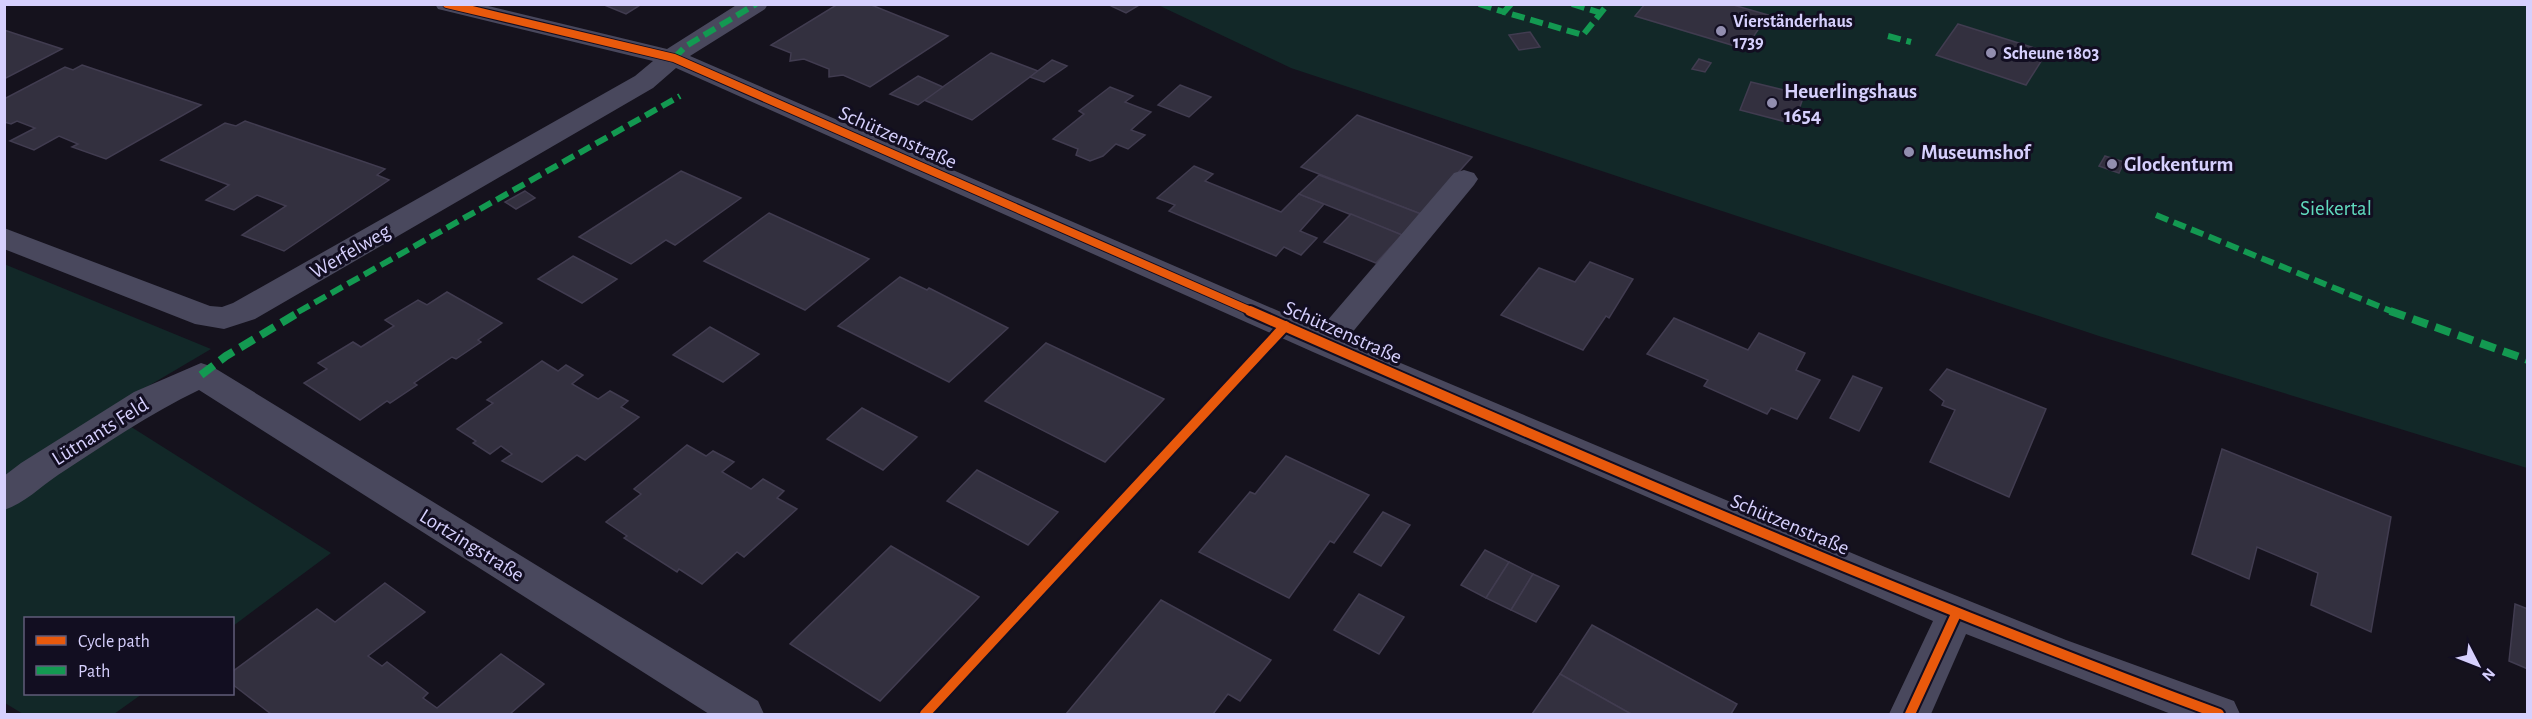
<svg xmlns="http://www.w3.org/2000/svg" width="2532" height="719" viewBox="0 0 2532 719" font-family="'Alegreya Sans',sans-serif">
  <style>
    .green { fill: #122828 }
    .building { fill: #33303f; stroke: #413c50; stroke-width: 1.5 }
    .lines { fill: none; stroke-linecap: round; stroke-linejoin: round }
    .minor { fill: #49485d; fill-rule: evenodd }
    .quiet-far1 { stroke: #139951; stroke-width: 6; stroke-dasharray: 13 6; stroke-linecap: butt }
    .quiet { stroke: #139951; stroke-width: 8; stroke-dasharray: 16 8; stroke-linecap: butt }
    .cycleway-far1-casing { stroke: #120e21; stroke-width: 10 }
    .cycleway-casing { stroke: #120e21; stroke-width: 14 }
    .cycleway-far1 { stroke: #e8590c; stroke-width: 8 }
    .cycleway { stroke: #e8590c; stroke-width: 10 }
    .poi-dot { fill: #928eaf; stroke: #120e21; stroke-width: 2 }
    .labels { text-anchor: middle; stroke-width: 6; stroke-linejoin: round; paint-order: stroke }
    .far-poi-label { font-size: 18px; font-weight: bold; fill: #d6d0fd; stroke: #120e21; text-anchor: start }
    .poi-label { font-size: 21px; font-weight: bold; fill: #d6d0fd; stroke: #120e21; text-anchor: start }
    .street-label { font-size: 21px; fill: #d6d0fd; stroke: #120e21 }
    .park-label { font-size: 21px; fill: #60dabd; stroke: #120e21 }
  </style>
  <rect width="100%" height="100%" fill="#15121d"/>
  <g class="green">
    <polygon points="1158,5 2527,5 2527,468 2102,337 1291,68"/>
    <polygon points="4,264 211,349 106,411 331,553 233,626 232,618 26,618 26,694 142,694 114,714 23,714 5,703"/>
  </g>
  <g class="building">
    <polygon points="602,4 642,4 626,14"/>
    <polygon points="838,4 869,4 948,36 870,87 843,75 829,77 829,69 804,59 790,61 791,53 771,45"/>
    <polygon points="1114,4 1141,4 1126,13 1111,6"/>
    <polygon points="1645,4 1730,4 1768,15 1745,49 1635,16"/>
    <polygon points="1958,24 2047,52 2026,85 1936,55"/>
    <polygon points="4,30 62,49 4,79"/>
    <polygon points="1530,32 1540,47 1519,50 1509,35"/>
    <polygon points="991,53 1038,71 972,120 924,100"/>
    <polygon points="1699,59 1711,63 1705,72 1692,69"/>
    <polygon points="1052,60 1067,66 1044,82 1030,77"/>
    <polygon points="82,65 201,105 106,159 72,147 78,144 59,136 34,150 10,141 35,128 17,121 11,124 4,122 4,99 65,67 73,70"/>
    <polygon points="918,76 943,87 918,105 890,94"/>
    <polygon points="1751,82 1804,95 1794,124 1740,110"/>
    <polygon points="1180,85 1211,97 1189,117 1158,105"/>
    <polygon points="1110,87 1133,96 1125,102 1151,112 1131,130 1145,135 1128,149 1116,144 1103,156 1090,161 1076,155 1078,149 1053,139 1084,114 1079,111"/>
    <polygon points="1357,115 1472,157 1421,214 1301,167"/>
    <polygon points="245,121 385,169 377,175 389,180 284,251 242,235 286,206 257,195 234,210 206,200 229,185 161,160 225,123 236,126"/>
    <polygon points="2105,156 2124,162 2119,173 2099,166"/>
    <polygon points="1194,166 1213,174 1205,181 1281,212 1299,194 1324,204 1300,231 1317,238 1301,255 1284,247 1276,256 1169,211 1175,205 1157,198"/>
    <polygon points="681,171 741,198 675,245 666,240 631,264 579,237"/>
    <polygon points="1319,175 1421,214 1402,235 1299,194"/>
    <polygon points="525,191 535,198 516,209 505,202"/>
    <polygon points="769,213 869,259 805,310 704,261"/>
    <polygon points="1351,214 1402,235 1376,263 1324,242"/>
    <polygon points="573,256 617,279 582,303 538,279"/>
    <polygon points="1590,262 1633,279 1609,318 1606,316 1583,350 1501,315 1539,268 1575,282"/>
    <polygon points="900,277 927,290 929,288 1008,328 949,382 838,326"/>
    <polygon points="447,292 502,323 478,340 481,342 456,359 452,357 414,383 417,385 390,403 387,401 360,420 304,383 327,369 318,363 353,342 361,347 394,326 385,320 418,300 427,305"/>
    <polygon points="1674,318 1748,350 1759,333 1805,353 1796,370 1820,380 1797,419 1771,408 1767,414 1704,386 1708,380 1647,354"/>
    <polygon points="710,327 759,354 723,382 673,355"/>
    <polygon points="1046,343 1164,399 1105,462 985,401"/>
    <polygon points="542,361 558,371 566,365 583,375 572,384 598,399 610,391 628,401 621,407 639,417 585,460 577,455 542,482 502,461 512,454 501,446 490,454 473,443 476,441 457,429 493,403 487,400"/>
    <polygon points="1947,369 2046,409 2009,497 1930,462 1955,410 1942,405 1944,401 1930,390"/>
    <polygon points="1853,376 1882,388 1859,431 1830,418"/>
    <polygon points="862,408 917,437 883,470 827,439"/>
    <polygon points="687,445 706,456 713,451 734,462 722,472 751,489 763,479 784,491 777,498 797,509 744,557 737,552 702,584 679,569 677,572 624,538 627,536 606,522 641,494 634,489"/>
    <polygon points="2222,449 2391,517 2371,632 2311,605 2318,573 2257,547 2249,579 2192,554"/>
    <polygon points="1286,456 1369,495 1334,543 1330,541 1289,598 1199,552 1250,492 1255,494"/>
    <polygon points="977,470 1058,512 1028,545 947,501"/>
    <polygon points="1383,512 1410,525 1381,566 1354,552"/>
    <polygon points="891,546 979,597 880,701 790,644"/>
    <polygon points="1485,550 1509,562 1486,598 1461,585"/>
    <polygon points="1509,562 1533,574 1511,610 1486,598"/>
    <polygon points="1533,574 1559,586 1536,622 1511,610"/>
    <polygon points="385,583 425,612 368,656 382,666 387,662 428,693 423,698 437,708 501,654 544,684 510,714 271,714 232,684 232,672 317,609 335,622"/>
    <polygon points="1359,594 1404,617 1379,654 1334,630"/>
    <polygon points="1161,600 1271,660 1240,701 1228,694 1213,714 1066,714"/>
    <polygon points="2515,604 2528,609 2528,669 2509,661"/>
    <polygon points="1592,625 1737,704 1731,714 1631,714 1560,674"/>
    <polygon points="1560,674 1631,714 1532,714"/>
  </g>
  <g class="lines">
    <g class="minor">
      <polygon points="435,4 480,4 667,49 738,4 768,4 765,9 690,56 1320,329 1454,173 1464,170 1474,173 1478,179 1474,185 1346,340 1885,567 2066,640 2234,701 2240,714 2171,714 1966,634 1931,714 1889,714 1933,621 1313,352 676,68 653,88 255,319 224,329 195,324 4,249 4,228 210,306 222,307 233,303 635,76 653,61 438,9"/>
      <path d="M201,363l12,4 545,334 6,13h-55l-510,-324c-50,24 -95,55 -141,85 -18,12 -33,28 -54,35v-34l17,-13 113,-71z"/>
    </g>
    <g class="quiet-far1">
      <polyline points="1479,4 1504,12"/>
      <polyline points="1511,4 1504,12 1583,35 1608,4"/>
      <polyline points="1572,4 1601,13"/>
      <polyline points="1888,36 1911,42"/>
      <polyline points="674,58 686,46 756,4"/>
      <polyline points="2156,215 2393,312"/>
      <polyline points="298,312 680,96"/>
    </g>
    <g class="quiet">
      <polyline points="2390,311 2528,360"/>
      <polyline points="201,375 226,356 301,311"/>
    </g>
    <defs>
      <polyline id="cycleway-far1" points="447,4 674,58 1253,312"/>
      <g id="cycleway">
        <path d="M1250,311c320,141 641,281 969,403"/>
        <polyline points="925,714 1285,326"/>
        <polyline points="1910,714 1956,614"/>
      </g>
    </defs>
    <use href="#cycleway-far1" class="cycleway-far1-casing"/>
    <use href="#cycleway" class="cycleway-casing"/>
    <use href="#cycleway-far1" class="cycleway-far1"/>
    <use href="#cycleway" class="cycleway"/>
  </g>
  <g class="poi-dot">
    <circle cx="1721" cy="31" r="6"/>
    <circle cx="1991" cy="53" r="6"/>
    <circle cx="1772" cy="103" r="6"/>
    <circle cx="1909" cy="152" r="6"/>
    <circle cx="2112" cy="164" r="6"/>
  </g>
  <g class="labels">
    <g class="far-poi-label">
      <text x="1733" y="27">Vierständerhaus<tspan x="1733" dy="21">1739</tspan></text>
      <text x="2003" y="59">Scheune 1803</text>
    </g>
    <g class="poi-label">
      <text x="1784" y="98">Heuerlingshaus<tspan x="1784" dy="24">1654</tspan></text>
      <text x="1921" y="159">Museumshof</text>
      <text x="2124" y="171">Glockenturm</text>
    </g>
    <g class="street-label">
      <text transform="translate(898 137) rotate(24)" y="7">Schützenstraße</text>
      <text transform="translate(350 251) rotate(-30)" y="7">Werfelweg</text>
      <text transform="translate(1343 332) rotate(24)" y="7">Schützenstraße</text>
      <text transform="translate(100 431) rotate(-32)" y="7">Lütnants Feld</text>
      <text transform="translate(1790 524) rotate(23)" y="7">Schützenstraße</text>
      <text transform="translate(472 545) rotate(32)" y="7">Lortzingstraße</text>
    </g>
    <g class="park-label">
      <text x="2336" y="215">Siekertal</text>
    </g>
  </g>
  <rect width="2532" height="719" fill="none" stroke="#d6d0fd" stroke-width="12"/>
  <rect x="24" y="617" width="210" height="78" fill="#120e21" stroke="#605c79" stroke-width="1.5"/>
  <rect x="36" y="636" width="30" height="9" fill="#e8590c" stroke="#605c79" stroke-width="1.5"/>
  <text x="78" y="647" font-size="18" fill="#d6d0fd">Cycle path</text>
  <rect x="36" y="666" width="30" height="9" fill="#139951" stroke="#605c79" stroke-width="1.5"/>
  <text x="78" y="677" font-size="18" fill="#d6d0fd">Path</text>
  <g transform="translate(2478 665) rotate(132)" stroke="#120e21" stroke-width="4.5" paint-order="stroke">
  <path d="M0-4.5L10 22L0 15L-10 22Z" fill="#d6d0fd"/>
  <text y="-9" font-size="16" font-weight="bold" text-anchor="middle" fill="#d6d0fd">N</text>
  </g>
</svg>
